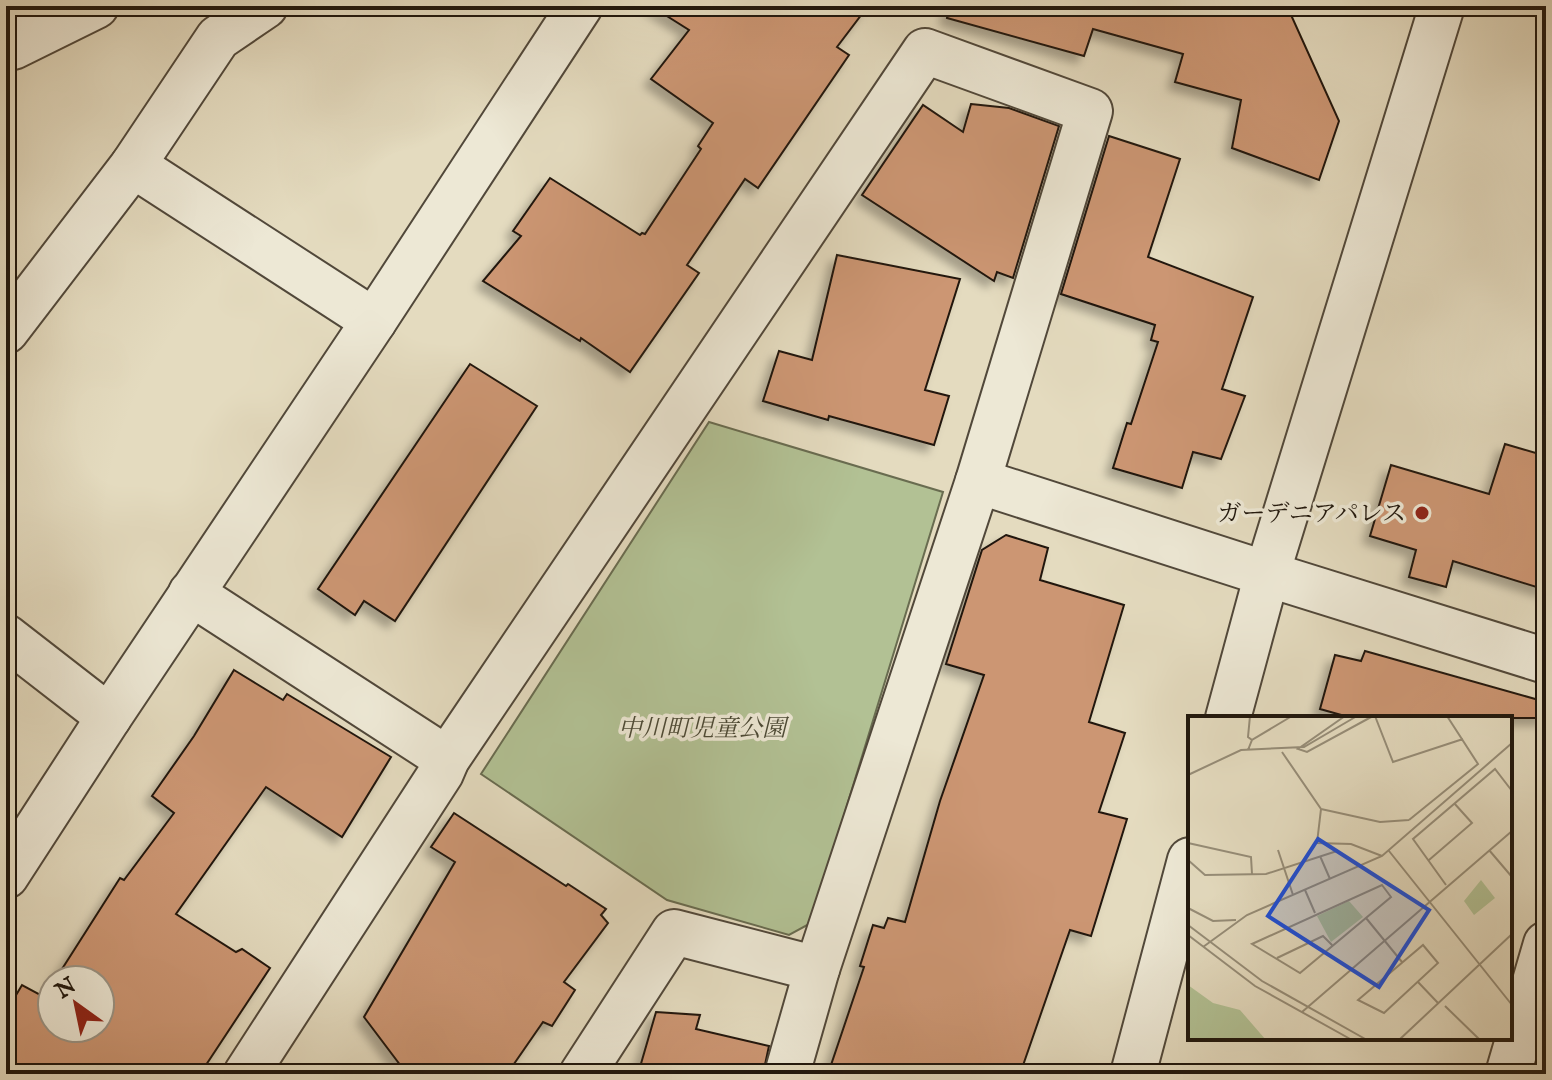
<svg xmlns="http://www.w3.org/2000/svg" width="1552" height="1080" viewBox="0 0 1552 1080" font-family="'IM FELL English','Noto Serif JP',serif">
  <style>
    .green { fill: #b2c194; stroke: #696c50; stroke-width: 2 }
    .building { fill: #cc9673; stroke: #20170d; stroke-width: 2; filter: url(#shadow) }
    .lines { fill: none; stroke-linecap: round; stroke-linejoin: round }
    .minor-casing { stroke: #51483a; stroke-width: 48 }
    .tertiary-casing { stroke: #51483a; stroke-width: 48 }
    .minor { stroke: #ede8d5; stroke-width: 44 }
    .tertiary { stroke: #ede8d5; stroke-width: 44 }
    .poi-dot { fill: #8f2418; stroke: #ede8d5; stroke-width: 3 }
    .labels { text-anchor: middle; stroke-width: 7; stroke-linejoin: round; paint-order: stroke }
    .poi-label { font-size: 24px; fill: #20170d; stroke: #ede8d5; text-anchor: end }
    .park-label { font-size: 24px; font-style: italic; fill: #4c4a36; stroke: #ede8d5 }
    .inset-road { fill: none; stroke: #968d78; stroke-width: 2 }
    .view { fill: #1d4ed8; fill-opacity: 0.15; stroke: #1d4ed8; stroke-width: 4 }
    .inset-edge { fill: none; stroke: #20170d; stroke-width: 4 }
  </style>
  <defs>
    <filter id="shadow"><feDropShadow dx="-7" dy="7" stdDeviation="4" flood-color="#0004"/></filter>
  </defs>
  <rect width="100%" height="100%" fill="#e4dbbf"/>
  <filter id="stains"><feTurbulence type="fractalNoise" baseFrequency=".0025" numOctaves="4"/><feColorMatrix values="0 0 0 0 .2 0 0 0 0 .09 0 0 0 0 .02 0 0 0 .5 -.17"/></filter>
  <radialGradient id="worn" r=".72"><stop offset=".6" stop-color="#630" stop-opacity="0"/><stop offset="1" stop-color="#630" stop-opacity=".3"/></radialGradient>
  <polygon class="green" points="709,422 943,492 811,923 789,935 667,900 481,774"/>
  <g class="building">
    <polygon points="651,6 868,6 837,47 849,55 758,188 745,179 687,265 699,273 630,372 581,338 580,341 483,281 521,236 513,231 550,178 640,235 642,233 645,234 701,149 698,146 713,123 651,79 689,30"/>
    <polygon points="949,6 1287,6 1339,121 1319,180 1232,148 1241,100 1175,82 1183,54 1093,29 1084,56 947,18"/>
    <polygon points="971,104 1009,108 1059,126 1013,278 997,272 994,281 862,195 923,105 963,132"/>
    <polygon points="1109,136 1180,159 1148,257 1253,297 1222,389 1245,396 1221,459 1193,452 1182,488 1113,468 1127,423 1131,424 1158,342 1151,340 1155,325 1061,294"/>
    <polygon points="837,255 960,279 925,390 949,396 934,445 829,416 828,420 763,401 779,351 812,360"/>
    <polygon points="470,364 537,406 395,621 364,601 355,615 318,589"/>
    <polygon points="1505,444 1546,456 1546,590 1453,561 1446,587 1409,577 1416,550 1370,536 1391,465 1489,494"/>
    <polygon points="1006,535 1048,548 1040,580 1124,605 1089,722 1125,733 1099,812 1127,819 1091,936 1070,930 1020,1074 828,1074 864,967 860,966 873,925 884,928 888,918 905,922 940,801 984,675 946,664 982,550"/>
    <polygon points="1365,651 1546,702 1546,718 1352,718 1320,709 1335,655 1361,661"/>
    <polygon points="234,670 283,700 287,694 391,757 342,837 266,787 176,914 236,952 242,949 270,968 200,1074 6,1074 6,1012 22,985 44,997 52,984 52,1028 100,1028 100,980 55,980 120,878 124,880 174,813 152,796 194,736"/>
    <polygon points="454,813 566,886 568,884 606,909 601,915 608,923 564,982 575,990 552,1026 543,1022 507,1074 407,1074 364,1017 455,862 431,847"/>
    <polygon points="656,1012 700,1015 696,1029 769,1046 763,1074 638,1074"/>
  </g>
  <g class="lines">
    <defs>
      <g id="minor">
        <polyline points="6,30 13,47 96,6"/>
        <polyline points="133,165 374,321"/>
        <polyline points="6,331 133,165 218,38 265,6"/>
        <polyline points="978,481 1267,574 1546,661"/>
        <polyline points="191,593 447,759"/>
        <polyline points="6,637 109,717"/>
        <polyline points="246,1074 441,773 447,759 925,51 1090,111 978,481 817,969 787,1074"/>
        <polyline points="582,1074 674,932 817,969"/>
        <polyline points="1508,1074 1546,944"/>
      </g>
      <g id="tertiary">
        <polyline points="1228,718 1267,574 1442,6"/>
        <polyline points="6,876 109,717 374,321 580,6"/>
        <polyline points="1133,1074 1190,860"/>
      </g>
    </defs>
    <use href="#minor" class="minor-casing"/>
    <use href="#tertiary" class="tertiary-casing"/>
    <use href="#minor" class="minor"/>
    <use href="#tertiary" class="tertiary"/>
  </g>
  <circle class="poi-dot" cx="1422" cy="513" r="8"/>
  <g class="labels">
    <g class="poi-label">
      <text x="1406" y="521">ガーデニアパレス</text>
    </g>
    <g class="park-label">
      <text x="702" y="736">中川町児童公園</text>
    </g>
  </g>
  <g transform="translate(1188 716)">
    <rect width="324" height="324" fill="#e4dbbf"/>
    <path d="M293,164l14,18 -21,17 -10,-14zM161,185l14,16 -32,25 -14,-26zM0,269l25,18 27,7 26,30h-78z" fill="#b2c194"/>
    <path class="inset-road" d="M62,0l-2,21 4,3M157,0l-47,33 9,3 66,-36M187,0l18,46 70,-23M60,34l4,-10 40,-24M94,36l39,57 -4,34 34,1 31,12M0,59l53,-25 63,-3 53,-31M133,93l59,13 29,-2M221,104l69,-56 -31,-48M0,127l63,14 1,17M90,134l15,45M301,134l23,27M201,135l123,154M132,140l10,23M0,144l17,15 61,-1 71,-23M241,144l43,-37 -18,-20M194,169l9,12 -91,76 -48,-29zM258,169l-33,-46 82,-70 17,22M117,174l10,23M0,192l25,13 23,-1M178,202l36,44M0,209l74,56 105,59M0,219l67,51 97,54M235,229l15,18 -54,50 -26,-13zM15,231l44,-32 135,-59 130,-113M89,242l46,-22 9,9M230,266l20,21M257,290l35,34M114,296l210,-181M211,324l113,-106"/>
    <path class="view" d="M130,123l111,71 -50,77 -111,-71z"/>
    <rect width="324" height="324" class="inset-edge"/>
  </g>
  <rect width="1552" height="1080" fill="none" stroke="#e4dbbf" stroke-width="32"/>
  <rect x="8" y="8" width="1536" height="1064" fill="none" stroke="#20170d" stroke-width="4"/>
  <rect x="16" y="16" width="1520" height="1048" fill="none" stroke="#20170d" stroke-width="2"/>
  <g transform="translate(76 1004) rotate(327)"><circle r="38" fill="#ede8d5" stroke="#9b9485" stroke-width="2"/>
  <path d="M0-6L14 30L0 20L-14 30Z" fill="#8f2418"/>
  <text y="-12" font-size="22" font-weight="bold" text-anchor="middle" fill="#20170d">N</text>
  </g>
  <rect width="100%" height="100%" filter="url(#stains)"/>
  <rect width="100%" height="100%" fill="url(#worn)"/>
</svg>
